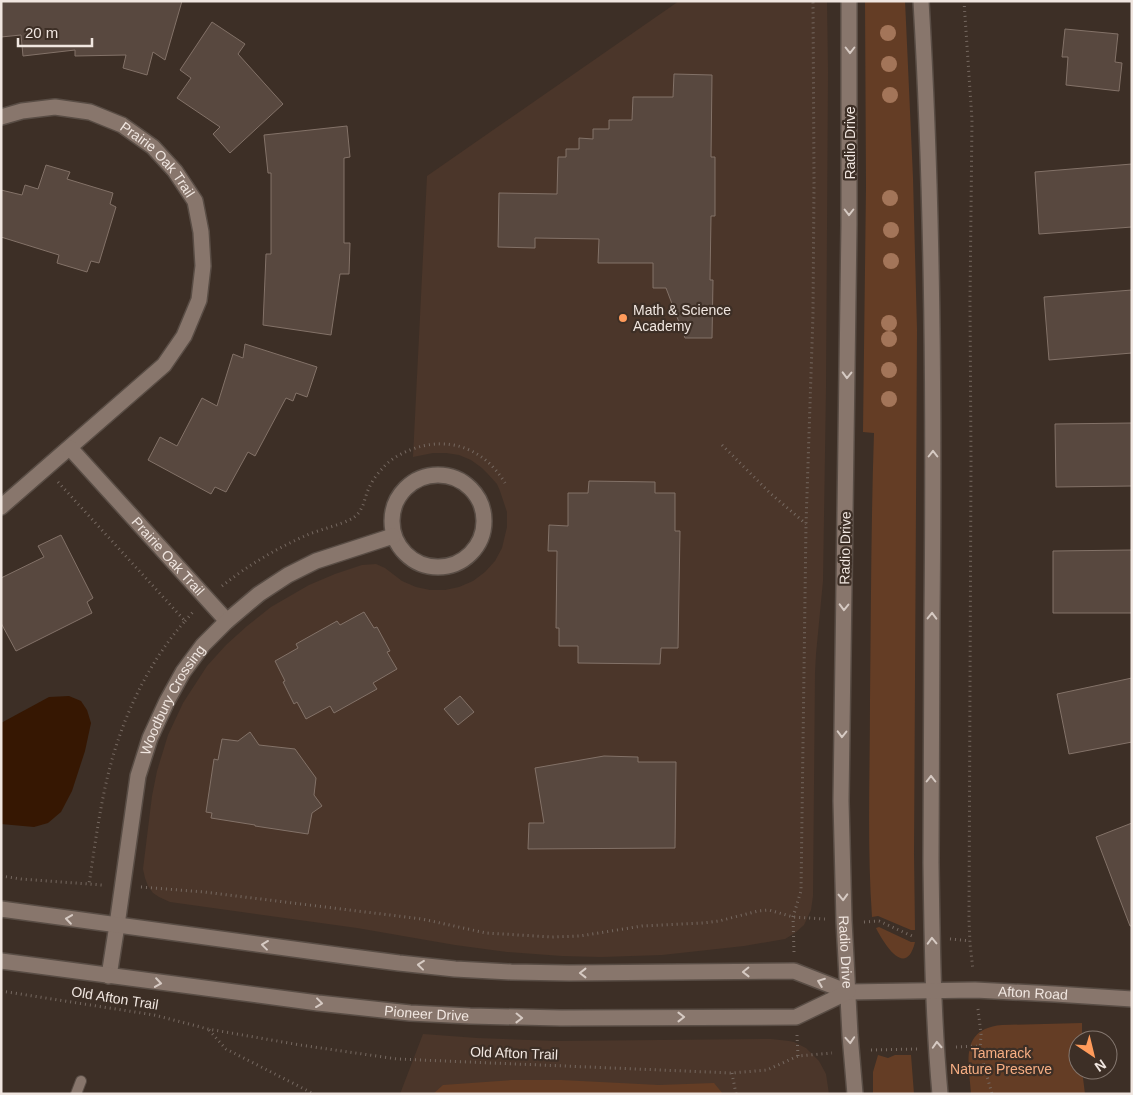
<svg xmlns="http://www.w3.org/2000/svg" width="1133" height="1095" viewBox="0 0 1133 1095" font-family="Arial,sans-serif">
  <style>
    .built { fill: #4b362a }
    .green { fill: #643d25 }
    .water { fill: #361702 }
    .building { fill: #58483f; stroke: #837268 }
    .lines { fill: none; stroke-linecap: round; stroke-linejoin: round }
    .lane-casing { stroke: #594d45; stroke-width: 12 }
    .street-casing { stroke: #594d45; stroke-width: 18 }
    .secondary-casing { stroke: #594d45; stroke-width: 18 }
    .path { stroke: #766961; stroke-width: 3; stroke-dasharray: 1 4; stroke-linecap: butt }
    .lane { stroke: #88766c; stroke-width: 10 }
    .street { stroke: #88766c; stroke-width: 15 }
    .secondary { stroke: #88766c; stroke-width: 15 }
    .tree { fill: #a37559 }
    .oneway { stroke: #d6cac3 }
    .poi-dot { fill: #ff9b5b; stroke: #3d2f26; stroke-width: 2 }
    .labels { text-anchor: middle; stroke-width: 4.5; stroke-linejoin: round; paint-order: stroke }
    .street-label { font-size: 14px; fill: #f0e6e0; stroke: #3d2f26 }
    .poi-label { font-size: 14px; fill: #f0e6e0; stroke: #3d2f26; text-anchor: start }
    .park-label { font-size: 14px; fill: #f7ae83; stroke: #3d2f26 }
  </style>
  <rect width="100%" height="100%" fill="#3d2f26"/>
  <g class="built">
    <polygon points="679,1 827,1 828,72 826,389 823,581 816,654 815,673 813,896 811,910 804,925 795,933 785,939 744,946 662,955 601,957 562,956 507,952 455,945 357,928 170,902 159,897 153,893 148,886 145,878 143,869 152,796 157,771 168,735 183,703 207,666 226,645 247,626 271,607 309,585 335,574 362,565 376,564 385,568 402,581 416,587 430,590 445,590 459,587 473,581 485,572 495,561 502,548 507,527 507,512 500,491 497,484 487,473 482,468 471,460 459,455 446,453 433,453 413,457 427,176"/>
    <polygon points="423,1034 477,1038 557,1041 771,1039 789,1041 794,1042 806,1048 819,1061 826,1074 829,1094 400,1094"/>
  </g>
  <g class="green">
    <path d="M865,1h40l1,21 7,156 4,152 -3,524 1,76h-4l-33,-14 -6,1c-5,-72 -2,-144 -2,-216 1,-89 1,-179 4,-268l-11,-1 3,-245z"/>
    <path d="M879,927l32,15h4c-9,37 -31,2 -39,-14z"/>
    <path d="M1082,1023v17h-4v30h4l3,24h-114c-2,-32 -12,-65 31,-69z"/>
    <polygon points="878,1055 888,1058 895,1055 911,1055 914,1094 873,1094 873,1072"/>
    <polygon points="512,1080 561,1080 659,1085 714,1083 723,1094 433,1094 443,1085"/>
  </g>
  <polygon class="water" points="69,696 81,701 87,710 91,723 85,751 72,791 61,812 48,823 34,827 1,824 1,723 49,697"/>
  <g class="building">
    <polygon points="1,1 182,1 165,60 153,52 147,75 123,68 126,55 75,56 75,50 23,56 21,35 1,37"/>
    <polygon points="212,22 245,44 238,54 283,104 230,153 213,134 220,127 177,98 191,78 180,70"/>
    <polygon points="1065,29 1118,34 1115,62 1122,63 1119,91 1066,85 1068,57 1062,57"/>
    <polygon points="674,74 712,75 711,157 715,157 715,216 711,216 710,280 713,280 712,338 685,338 666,288 653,288 653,263 598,263 599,239 535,238 535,248 498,247 499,193 557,194 558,157 566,157 566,149 579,149 579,138 593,139 593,129 609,129 609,120 632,120 633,97 673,97"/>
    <polygon points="347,126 350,157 344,158 344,243 350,243 349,274 340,274 331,335 263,325 266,254 271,254 271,173 268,173 264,135"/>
    <polygon points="1132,164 1132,227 1039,234 1035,172"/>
    <polygon points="46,165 70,172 67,179 113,193 110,204 116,207 99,263 91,261 87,272 57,263 59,255 1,237 1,190 22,195 25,185 38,189"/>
    <polygon points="1132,290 1132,353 1049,360 1044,297"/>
    <polygon points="245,344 317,367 307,397 296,393 293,401 286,398 255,456 248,452 226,492 215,487 211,494 148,460 160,437 177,446 202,398 217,406 233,354 243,358"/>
    <polygon points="1132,423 1132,486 1056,487 1055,424"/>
    <polygon points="589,481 655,482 655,493 675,493 675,531 680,531 678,648 661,648 660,664 578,663 578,646 559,646 559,628 556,628 557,551 548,551 549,525 568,526 568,493 588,493"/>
    <polygon points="61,535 93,598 87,602 92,613 16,651 1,623 1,578 44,557 38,546"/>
    <polygon points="1132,550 1132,613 1053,613 1053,551"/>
    <polygon points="364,612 374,628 377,627 390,651 387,652 397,669 373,683 377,689 334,713 330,706 306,719 297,702 294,704 283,682 285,681 275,661 298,648 296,644 337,621 340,625"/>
    <polygon points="1132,678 1132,742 1069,754 1057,694"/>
    <polygon points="460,696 474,712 458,725 444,709"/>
    <polygon points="250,732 259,745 295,749 316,778 314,795 322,806 312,813 308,834 255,826 255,825 211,818 212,813 206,812 214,759 218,760 222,739 238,741"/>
    <polygon points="604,756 638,757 638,762 676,762 675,848 528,849 529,823 544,823 535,768"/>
    <polygon points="1132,823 1132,926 1130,926 1096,837"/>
  </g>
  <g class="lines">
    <defs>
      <polyline id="lane" points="76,1094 81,1081"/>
      <g id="street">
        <path id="s1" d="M1,117l21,-6 33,-4 35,5 32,13 31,22 22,24 20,30 6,31 2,34 -4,34 -15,36 -20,29 -163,142"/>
        <path id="s2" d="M70,448l157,173"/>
        <circle cx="438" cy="521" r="46"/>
        <path id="s3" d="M109,976l8,-51 21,-149 12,-38 17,-37 16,-29 20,-27 24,-24 32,-27 29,-19 28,-14 77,-25"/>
      </g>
      <g id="secondary">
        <path id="s4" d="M849,1v224l-8,576 3,120 6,114 5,59"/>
        <path d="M921,1c12,205 13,410 11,615 0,83 -1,165 -1,247 1,77 2,154 9,231"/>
        <path id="s5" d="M1,909l344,47 54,7 56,6 56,3 58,1 225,-2 54,21 127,-2 80,4 77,5"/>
        <path id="s6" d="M1,961l317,42 92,10 60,3 91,2 235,-1 52,-25"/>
      </g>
    </defs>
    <use href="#lane" class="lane-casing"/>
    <use href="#street" class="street-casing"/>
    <use href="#secondary" class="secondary-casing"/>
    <g class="path">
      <polyline points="964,1 972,120 970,301 971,461 969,920 970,944 973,970"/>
      <polyline points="722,445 770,493 806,524"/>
      <path d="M58,482l127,139c-36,41 -61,93 -75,146 -10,38 -15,78 -21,117"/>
      <path d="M222,586c25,-20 55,-38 85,-51 14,-6 34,-10 46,-17 11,-7 11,-20 16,-30 3,-7 8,-14 13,-19 7,-9 18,-15 28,-19 38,-15 74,-2 95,33"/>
      <polyline points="185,621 193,612"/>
      <polyline points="1,876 21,879 102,885"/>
      <polyline points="141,887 204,892 422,919 486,933 552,937 580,936 642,926 703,923 719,921 758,911 769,910 793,917 825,919"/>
      <polyline points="864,922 879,921 912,936"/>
      <polyline points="950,939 970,941"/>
      <polyline points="794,952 793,917 801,891 806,524 813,315 814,184 813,1"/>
      <polyline points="1,991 154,1015 208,1029 300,1045 397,1059 732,1073 767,1070 798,1056 832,1053"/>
      <polyline points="978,1009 981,1034 980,1051 992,1094"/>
      <polyline points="209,1030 226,1049 314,1094"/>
      <polyline points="797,1035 798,1056"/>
      <polyline points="956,1047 980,1046"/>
      <polyline points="871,1050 917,1049"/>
      <polyline points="732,1073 736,1094"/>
    </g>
    <use href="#lane" class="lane"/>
    <use href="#street" class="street"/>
    <use href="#secondary" class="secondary"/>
  </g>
  <g class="tree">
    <circle cx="888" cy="33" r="8"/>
    <circle cx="889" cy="64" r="8"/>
    <circle cx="890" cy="95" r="8"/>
    <circle cx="890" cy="198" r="8"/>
    <circle cx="891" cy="230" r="8"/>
    <circle cx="891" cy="261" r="8"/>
    <circle cx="889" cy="323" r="8"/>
    <circle cx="889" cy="339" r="8"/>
    <circle cx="889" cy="370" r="8"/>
    <circle cx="889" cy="399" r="8"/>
  </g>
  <defs><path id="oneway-chevron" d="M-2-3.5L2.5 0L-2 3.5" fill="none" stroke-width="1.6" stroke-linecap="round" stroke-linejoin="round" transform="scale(1.25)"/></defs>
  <g class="oneway">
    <use href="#oneway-chevron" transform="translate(850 50) rotate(90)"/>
    <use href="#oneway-chevron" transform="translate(849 212) rotate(90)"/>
    <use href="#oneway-chevron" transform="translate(847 375) rotate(91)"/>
    <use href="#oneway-chevron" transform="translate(933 454) rotate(-90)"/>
    <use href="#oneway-chevron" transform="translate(844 607) rotate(91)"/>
    <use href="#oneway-chevron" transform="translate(932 616) rotate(-89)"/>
    <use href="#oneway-chevron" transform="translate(842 734) rotate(91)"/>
    <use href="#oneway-chevron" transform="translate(931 779) rotate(-90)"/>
    <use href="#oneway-chevron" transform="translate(843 897) rotate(88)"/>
    <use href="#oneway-chevron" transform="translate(69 919) rotate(-172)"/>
    <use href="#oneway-chevron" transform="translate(932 941) rotate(-92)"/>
    <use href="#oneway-chevron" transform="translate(265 945) rotate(-173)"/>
    <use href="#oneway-chevron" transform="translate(421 965) rotate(-174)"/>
    <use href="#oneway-chevron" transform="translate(746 972) rotate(179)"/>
    <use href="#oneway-chevron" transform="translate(583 973) rotate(180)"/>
    <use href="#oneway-chevron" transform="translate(821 982) rotate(-159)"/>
    <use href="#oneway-chevron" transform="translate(158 983) rotate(8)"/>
    <use href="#oneway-chevron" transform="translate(319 1003) rotate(7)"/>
    <use href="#oneway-chevron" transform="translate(681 1017)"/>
    <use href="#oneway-chevron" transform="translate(519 1018) rotate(1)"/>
    <use href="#oneway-chevron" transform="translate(850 1040) rotate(86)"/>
    <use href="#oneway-chevron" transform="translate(937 1045) rotate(-93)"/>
  </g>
  <circle class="poi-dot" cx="623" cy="318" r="5"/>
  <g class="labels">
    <g class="street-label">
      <text transform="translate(850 143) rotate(-90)" y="5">Radio Drive</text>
      <text dy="5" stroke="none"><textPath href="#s1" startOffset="175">Prairie Oak Trail</textPath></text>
      <text transform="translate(845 548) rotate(-89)" y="5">Radio Drive</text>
      <text dy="5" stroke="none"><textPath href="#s2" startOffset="146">Prairie Oak Trail</textPath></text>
      <text dy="5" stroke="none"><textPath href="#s3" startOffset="286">Woodbury Crossing</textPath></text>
      <text dy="5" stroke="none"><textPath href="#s4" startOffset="951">Radio Drive</textPath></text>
      <text dy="5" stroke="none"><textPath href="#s5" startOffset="1040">Afton Road</textPath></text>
      <text transform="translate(115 998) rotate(9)" y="5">Old Afton Trail</text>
      <text dy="5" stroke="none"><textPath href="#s6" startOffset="429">Pioneer Drive</textPath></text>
      <text transform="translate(514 1053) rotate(2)" y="5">Old Afton Trail</text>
    </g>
    <g class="poi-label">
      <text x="633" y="315">Math &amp; Science<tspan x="633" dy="16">Academy</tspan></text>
    </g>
    <g class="park-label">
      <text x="1001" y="1058">Tamarack<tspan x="1001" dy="16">Nature Preserve</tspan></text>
    </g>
  </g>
  <rect width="1133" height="1095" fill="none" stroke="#f0e6e0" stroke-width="5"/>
  <g transform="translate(1093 1055) rotate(145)"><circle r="24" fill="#3d2f26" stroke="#857870"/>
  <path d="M0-4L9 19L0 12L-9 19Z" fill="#ff9b5b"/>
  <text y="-8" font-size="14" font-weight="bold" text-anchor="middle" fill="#f0e6e0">N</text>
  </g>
  <path d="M18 38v8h74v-8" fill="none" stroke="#f0e6e0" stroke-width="2.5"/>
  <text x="25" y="38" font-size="15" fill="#f0e6e0" stroke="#3d2f26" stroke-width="4" paint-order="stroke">20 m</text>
</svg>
